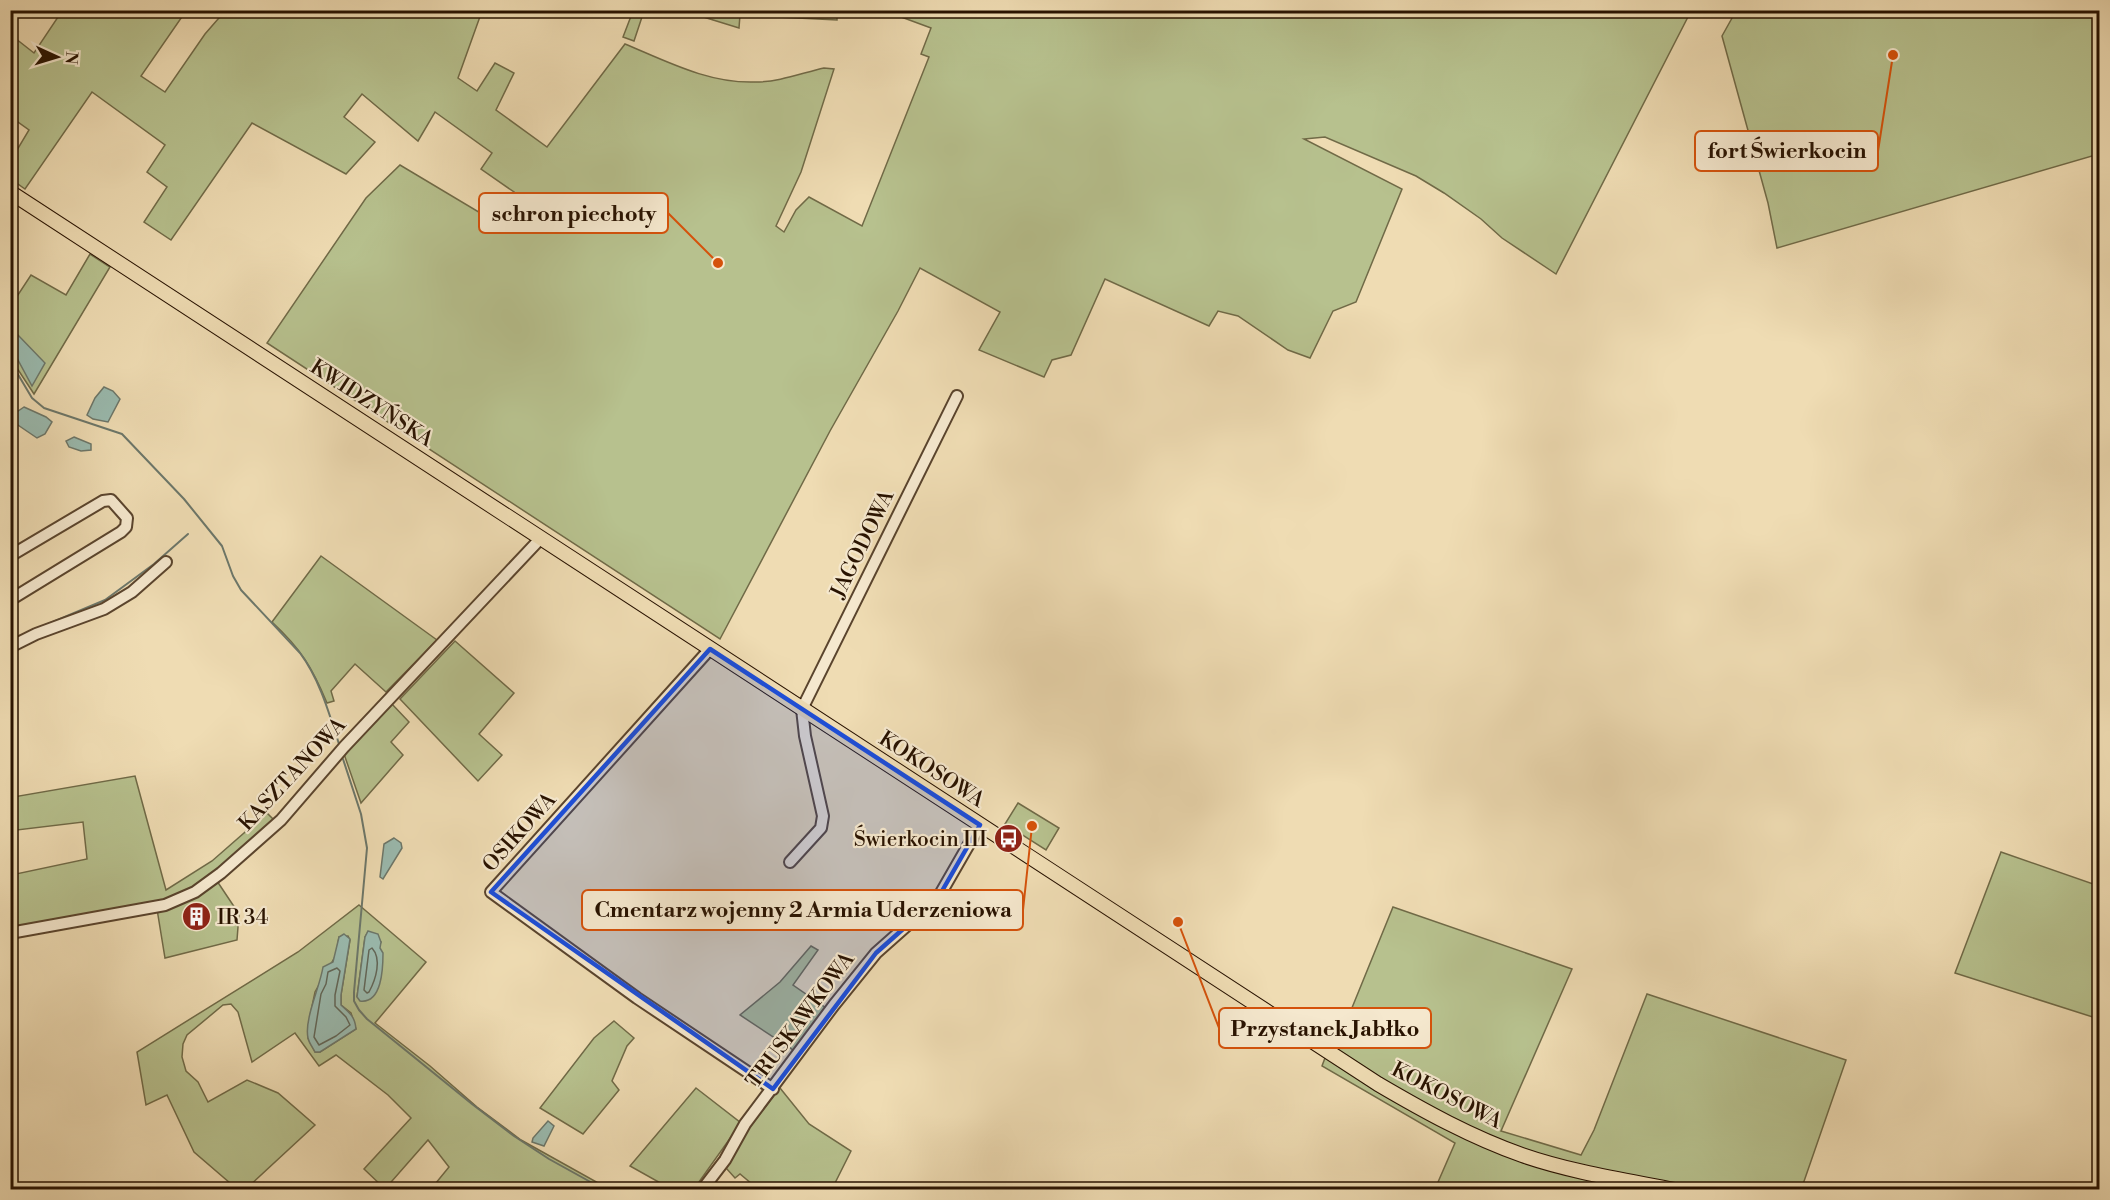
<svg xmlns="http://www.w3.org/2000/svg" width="2110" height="1200" viewBox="0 0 2110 1200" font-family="'Libre Bodoni',serif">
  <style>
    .green { fill: #b7c18e; stroke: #706a47; stroke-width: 1.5; fill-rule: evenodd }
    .water { fill: #9abbb0; stroke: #6c776a; stroke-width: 1.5 }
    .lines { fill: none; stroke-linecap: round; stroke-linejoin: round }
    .shore { stroke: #616658; stroke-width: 1.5 }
    .stream { stroke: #6c776a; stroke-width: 2 }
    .minor-casing { stroke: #5a442d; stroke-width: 14 }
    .major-casing { stroke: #281200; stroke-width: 16 }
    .minor { stroke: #f5e8ce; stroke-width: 10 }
    .major { stroke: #efdcb3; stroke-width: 14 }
    .marked { fill: #1d4ed8; fill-opacity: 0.2; stroke: #1d4ed8; stroke-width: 4.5; stroke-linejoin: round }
    .labels { text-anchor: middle; stroke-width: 4.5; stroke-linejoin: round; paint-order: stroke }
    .street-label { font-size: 21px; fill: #281200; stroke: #f5e8ce }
    .poi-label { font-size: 21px; fill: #281200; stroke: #f5e8ce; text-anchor: end }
    .leader { fill: none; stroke: #d5520b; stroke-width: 2 }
    .callout-dot { fill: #d5520b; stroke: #f5e8ce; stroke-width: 2 }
    .callout { fill: #f5e8ce; stroke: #d5520b; stroke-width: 2 }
    .callout-label { font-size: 22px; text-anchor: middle; font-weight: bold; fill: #281200 }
  </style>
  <rect width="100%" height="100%" fill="#efdcb3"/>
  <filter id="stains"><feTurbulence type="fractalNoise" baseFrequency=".00333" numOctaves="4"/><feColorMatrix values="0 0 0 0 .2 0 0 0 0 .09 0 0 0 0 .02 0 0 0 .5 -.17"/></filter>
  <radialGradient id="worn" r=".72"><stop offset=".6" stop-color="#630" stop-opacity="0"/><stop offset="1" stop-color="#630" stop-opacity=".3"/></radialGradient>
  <g class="green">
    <path d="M427,10l4,3 2,-3 49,1 -24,67 19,13 18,-28 19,10 -18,37 51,37 78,-103c41,17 84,40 131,38 23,0 46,-9 68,-14l10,1 -33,103 -25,54 8,6 12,-22 13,-13 53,29 67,-169 -8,-3 10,-26 -46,-17h806l-135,263 -54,-36 -21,-19 -37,-26 -28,-17 -91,-39 -21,2 98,50 -46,113 -23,9 -23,47 -22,-8 -50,-34 -20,-5 -9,15 -104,-47 -34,76 -19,5 -8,17 -65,-27 21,-38 -80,-44 -22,43 -68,120 -110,208 -453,-296 99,-145 34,-33 92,55 22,-28 -33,-23 11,-16 -57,-41 -17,29 -56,-47 -18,23 31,25 -29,32 -94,-51 -81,117 -27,-18 23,-35 -20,-15 18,-27 -73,-53 -67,97 -14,-10v-19l18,-30 -18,-13v-82l23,18 28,-42h124l-45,65 24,16 40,-58 20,-23z"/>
    <polygon points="633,11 644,11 634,41 623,37"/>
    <polygon points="684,11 837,11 837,20 740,15 739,28"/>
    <polygon points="1736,11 2099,11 2099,154 1777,248 1768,203 1722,36"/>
    <polygon points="90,254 110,267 34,394 11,359 10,307 31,275 66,295"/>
    <path d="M321,556l116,84 -51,52 -31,-28 -24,27 3,10 -7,2c-15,-36 -26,-54 -55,-81z"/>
    <polygon points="455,641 514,693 479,734 502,755 478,781 400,699"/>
    <polygon points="391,703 409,722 391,742 403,755 361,803 344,754"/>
    <polygon points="135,776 166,890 212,861 267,813 274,820 213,875 239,914 237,940 165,958 156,903 11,928 11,875 87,859 83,822 17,830 13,797"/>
    <polygon points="1018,803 1059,828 1046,850 1005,824"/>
    <polygon points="2001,852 2099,886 2099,1019 1955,973"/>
    <path d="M359,905l67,57 -51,61 55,43 47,41 44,33 88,49h-178l18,-22 -21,-27 -43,49 -21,-20 47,-51 -23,-23 -52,-40 -17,11 -24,-33 -43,29 -14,-50 -7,-8 -8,1 -36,30 -4,9 -1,13 4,14 12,11 10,20 39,-22 31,13 37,32 -69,64h-9l-43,-37 -27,-57 -21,10 -9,-53 161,-100zM368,932l13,10 -24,55 8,-60zM348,936l2,4 -9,55v10l10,8 5,16 -36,23h-5l-7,-14 2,-22 5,-24 21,-37 3,-18z"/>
    <polygon points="1393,907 1572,969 1501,1131 1581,1155 1594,1130 1647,994 1846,1060 1801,1190 1435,1189 1455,1143 1322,1066 1331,1042 1345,1025"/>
    <polygon points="811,946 818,950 793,985 826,1008 796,1052 740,1015 780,982"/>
    <polygon points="614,1021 634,1038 627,1046 612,1081 619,1090 583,1134 540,1108 594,1038"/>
    <polygon points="696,1088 741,1123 694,1189 671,1189 630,1166"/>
    <polygon points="780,1088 809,1124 851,1151 832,1189 758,1189 740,1174 735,1178 726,1168 746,1132"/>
  </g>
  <g class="water">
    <polygon points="17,334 45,363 32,386 11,347 11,339"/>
    <polygon points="104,387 113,391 120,399 108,422 93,419 87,415 95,398"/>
    <polygon points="24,407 46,417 52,422 45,434 37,438 15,423 11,416"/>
    <polygon points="74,437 91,444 91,450 81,451 69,447 66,441"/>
    <polygon points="394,838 401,843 402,848 383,879 380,877 384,844"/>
    <path d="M368,931l10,3 3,8 -1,6 3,5c0,15 -1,51 -23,48l-3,-4 8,-60z"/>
    <path d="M344,934l6,5 -9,56v10c9,8 14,12 15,24l-36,23h-5c-2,-4 -6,-9 -7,-14 -4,-19 12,-51 15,-71l10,-5 6,-25z"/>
    <polygon points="548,1121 554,1126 544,1146 532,1142 533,1138"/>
  </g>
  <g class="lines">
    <g class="shore">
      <path d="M372,948c10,11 4,31 -3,44l-2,1 -3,-3 5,-40z"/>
      <polygon points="337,968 340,971 335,995 335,1006 346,1017 350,1025 336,1036 319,1045 314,1037 321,994 326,984 328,972"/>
    </g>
    <g class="stream">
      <path d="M10,361l22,37 12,10 78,26 62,65 38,47 11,30 8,14 59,63c20,27 29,60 39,91"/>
      <polyline points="10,640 105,600 154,564 188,534"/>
      <polyline points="343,759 361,814 367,848 354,992 354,1001 359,1010 367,1019 472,1104 514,1136 549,1159 605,1190"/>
    </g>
    <defs>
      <g id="minor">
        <polyline points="10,556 103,501 111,500 127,518 126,527 121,532 10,600"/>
        <polyline points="10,647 36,634 104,609 132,592 166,562"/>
        <polyline points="710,649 491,892 637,998 773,1089"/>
        <polyline points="790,862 821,828 823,816 805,736 802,709 957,396"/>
        <polyline points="10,933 165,905 195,892 221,873 281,820 344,747 541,538"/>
        <polyline points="702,1190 725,1160 745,1124 834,1005 876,953 938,898 980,825"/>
      </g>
      <path id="major" d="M10,192l1368,892c46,27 93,53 144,71 49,17 102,25 153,35"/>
    </defs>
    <use href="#minor" class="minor-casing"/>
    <use href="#major" class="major-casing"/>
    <use href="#minor" class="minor"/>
    <use href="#major" class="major"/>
  </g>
  <path class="marked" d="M710,649l270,176 -42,73 -62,55 -103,136 -282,-197z"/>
  <defs>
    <symbol id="bus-disc" viewBox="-11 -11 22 22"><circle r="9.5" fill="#8f2418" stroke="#f5e8ce"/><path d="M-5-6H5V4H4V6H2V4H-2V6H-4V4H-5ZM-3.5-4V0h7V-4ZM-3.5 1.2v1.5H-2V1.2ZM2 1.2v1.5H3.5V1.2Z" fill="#fff"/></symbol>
    <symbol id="building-disc" viewBox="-11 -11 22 22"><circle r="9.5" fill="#8f2418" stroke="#f5e8ce"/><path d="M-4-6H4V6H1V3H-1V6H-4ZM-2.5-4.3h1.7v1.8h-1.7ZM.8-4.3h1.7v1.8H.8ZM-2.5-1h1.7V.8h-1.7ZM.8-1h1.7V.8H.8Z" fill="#fff"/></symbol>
  </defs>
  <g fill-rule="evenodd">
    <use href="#bus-disc" x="992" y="822" width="33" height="33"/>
    <use href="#building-disc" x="180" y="900" width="33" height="33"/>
  </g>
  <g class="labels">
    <g class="street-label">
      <text transform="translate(372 403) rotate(33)" y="7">KWIDZYŃSKA</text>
      <text transform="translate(862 544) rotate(-64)" y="7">JAGODOWA</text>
      <text transform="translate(932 769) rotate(33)" y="7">KOKOSOWA</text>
      <text transform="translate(292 774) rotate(-47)" y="7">KASZTANOWA</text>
      <text transform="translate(519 832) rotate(-48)" y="7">OSIKOWA</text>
      <text transform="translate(800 1020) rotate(-53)" y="7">TRUSKAWKOWA</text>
      <text transform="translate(1447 1095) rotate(27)" y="7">KOKOSOWA</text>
    </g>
    <g class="poi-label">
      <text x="987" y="846">Świerkocin III</text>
      <text x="217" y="924" text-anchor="start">IR 34</text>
    </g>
  </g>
  <path class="leader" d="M1893 55L1878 151M718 263L668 213M1032 826L1023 910M1178 922L1219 1028"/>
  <g class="callout-dot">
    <circle cx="1893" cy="55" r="6"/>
    <circle cx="718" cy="263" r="6"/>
    <circle cx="1032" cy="826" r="6"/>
    <circle cx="1178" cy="922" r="6"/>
  </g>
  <g class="callout">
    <rect x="1695" y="131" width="183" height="40" rx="6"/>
    <rect x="479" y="193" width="189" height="40" rx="6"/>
    <rect x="582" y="890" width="441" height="40" rx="6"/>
    <rect x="1219" y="1008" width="212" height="40" rx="6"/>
  </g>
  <g class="callout-label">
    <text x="1787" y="158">fort Świerkocin</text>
    <text x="574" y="221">schron piechoty</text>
    <text x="803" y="917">Cmentarz wojenny 2 Armia Uderzeniowa</text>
    <text x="1325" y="1036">Przystanek Jabłko</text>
  </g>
  <rect width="2110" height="1200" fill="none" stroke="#efdcb3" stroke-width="36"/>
  <rect x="12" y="12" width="2086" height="1176" fill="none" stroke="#281200" stroke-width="3"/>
  <rect x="18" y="18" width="2074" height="1164" fill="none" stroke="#281200" stroke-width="1.5"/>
  <g transform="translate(57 57) rotate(94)" stroke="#f5e8ce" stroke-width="4.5" paint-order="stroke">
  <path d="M0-4.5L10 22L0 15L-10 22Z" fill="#281200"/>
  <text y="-9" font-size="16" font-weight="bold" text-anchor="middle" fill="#281200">N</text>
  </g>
  <rect width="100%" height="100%" filter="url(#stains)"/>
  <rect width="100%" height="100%" fill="url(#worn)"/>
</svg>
